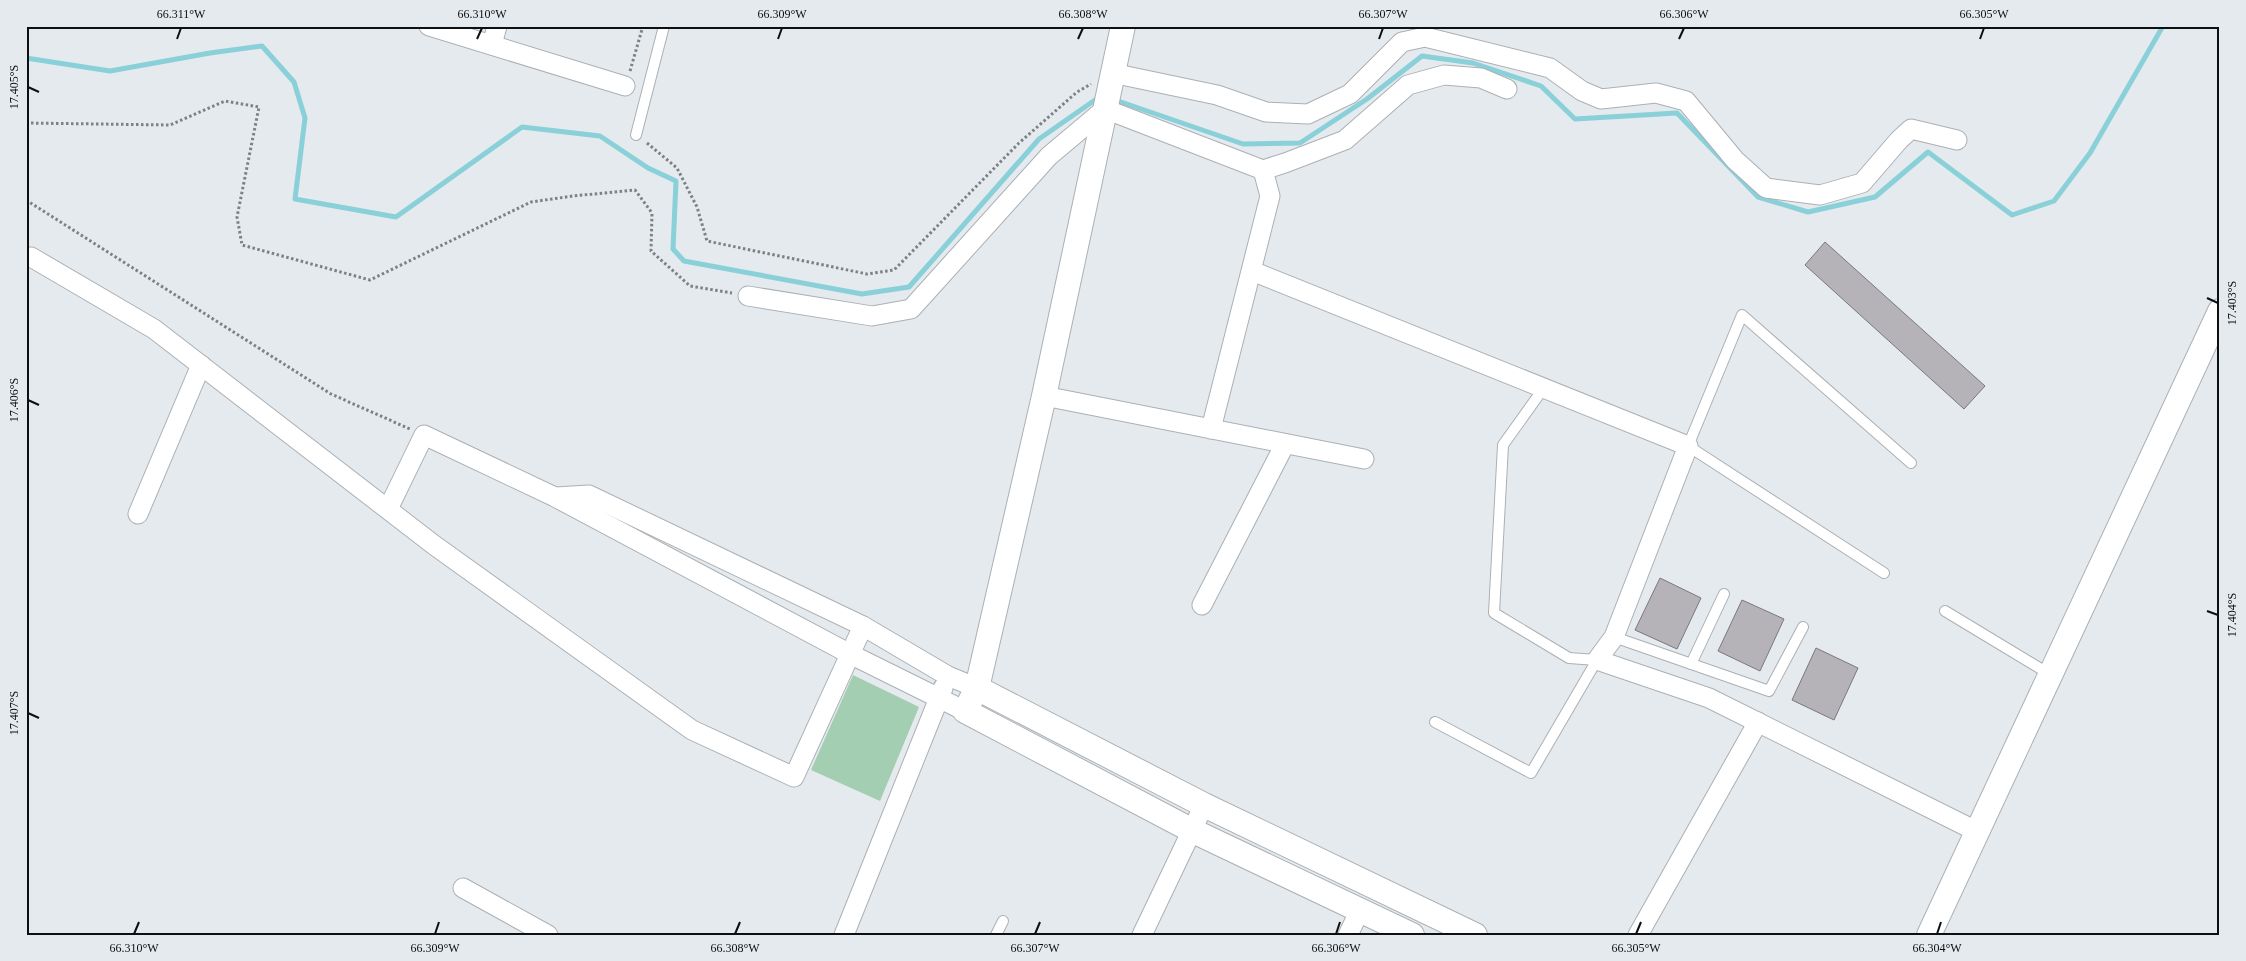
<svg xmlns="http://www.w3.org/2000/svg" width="2246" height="961" viewBox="0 0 2246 961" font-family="'Times New Roman',serif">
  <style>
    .green { fill: #a3ceb1 }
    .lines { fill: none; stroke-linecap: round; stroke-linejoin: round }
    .stream { stroke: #89d0d8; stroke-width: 5 }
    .building { fill: #b5b3b8; stroke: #7a787d }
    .service-casing { stroke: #abb0b4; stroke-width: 12 }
    .minor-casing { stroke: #abb0b4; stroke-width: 21 }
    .tertiary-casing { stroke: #abb0b4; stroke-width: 26 }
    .path { stroke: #7e8184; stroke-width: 3; stroke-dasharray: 2.5 2.5; stroke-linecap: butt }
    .service { stroke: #fff; stroke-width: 10 }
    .minor { stroke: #fff; stroke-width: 19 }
    .tertiary { stroke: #fff; stroke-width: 24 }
    .ticks { fill: none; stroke: #0d0f10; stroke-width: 2 }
    .neatline { fill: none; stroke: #0d0f10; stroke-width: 2 }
    .ticks-label { font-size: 12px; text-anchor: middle; fill: #0d0f10 }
  </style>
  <rect width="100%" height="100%" fill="#e5eaee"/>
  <polygon class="green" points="853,675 919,707 880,801 811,770"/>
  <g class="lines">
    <g class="stream">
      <polyline points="26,58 110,71 210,53 262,46 294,82 305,118 295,199 396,217 522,127 600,136 648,168 676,181 673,249 684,261 862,294 909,287 1039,139 1095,100 1102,101"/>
      <polyline points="1112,101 1121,102 1243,144 1300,143 1367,99 1422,56 1473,63 1541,86 1575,119 1677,113 1758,197 1808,212 1875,197 1928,152 2012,215 2054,201 2090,153 2163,26"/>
    </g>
  </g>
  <g class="building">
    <polygon points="1825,242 1985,386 1964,409 1805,265"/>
    <polygon points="1660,578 1701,598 1677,649 1635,630"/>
    <polygon points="1742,600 1784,619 1760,671 1718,651"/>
    <polygon points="1816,648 1858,668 1834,720 1792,700"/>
  </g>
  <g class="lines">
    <defs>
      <g id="service">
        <polyline points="636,135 664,26"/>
        <polyline points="1884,573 1688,446 1742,315 1911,463"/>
        <polyline points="1945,611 2051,675"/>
        <polyline points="1614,637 1769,691 1803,627"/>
        <polyline points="1691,664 1724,594"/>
        <polyline points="1435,722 1531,773 1597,660 1569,658 1494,613 1503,445 1543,389"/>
        <polyline points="996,935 1003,921"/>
      </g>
      <g id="minor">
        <polyline points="429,26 625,86"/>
        <polyline points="492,45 497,26"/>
        <polyline points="1112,73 1217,95 1266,112 1308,114 1350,94 1402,42 1425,37 1550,68 1582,91 1601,99 1656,93 1686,101 1735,160 1766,188 1820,195 1862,183 1899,140 1911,129 1957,140"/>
        <polyline points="1263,170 1285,163 1345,140 1408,85 1444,75 1481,78 1507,89"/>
        <polyline points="31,257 154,329 434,545 692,730 794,777 863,626"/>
        <polyline points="1252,271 1688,446 1614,637 1597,660 1709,698 1978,832"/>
        <polyline points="748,296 872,316 911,309 1049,156 1105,109 1263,170 1270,196 1211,429"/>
        <polyline points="1044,396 1364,459"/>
        <polyline points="556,497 589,495 863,626 948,676 977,688"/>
        <polyline points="388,509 424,435 555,497 850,654 965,711"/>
        <polyline points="138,514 201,365"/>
        <polyline points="1202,605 1285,444"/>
        <polyline points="463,888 548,935"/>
        <polyline points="844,935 943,688"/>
        <polyline points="1142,935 1204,805"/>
        <polyline points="1348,935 1360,910"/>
        <polyline points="1638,935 1758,722"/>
      </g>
      <g id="tertiary">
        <polyline points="1123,26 1044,396 977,688 965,711 1191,830 1412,935"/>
        <polyline points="977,688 1204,805 1475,935"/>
        <polyline points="1929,935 2220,311"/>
      </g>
    </defs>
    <use href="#service" class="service-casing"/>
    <use href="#minor" class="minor-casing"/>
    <use href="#tertiary" class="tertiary-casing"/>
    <g class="path">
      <polyline points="630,71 643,26"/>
      <polyline points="26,123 170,125 225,101 259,107 237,217 242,245 370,280 531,202 573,196 635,190 652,213 651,251 690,286 732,293"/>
      <polyline points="647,143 677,168 697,207 707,241 867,274 894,270 1019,143 1077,92 1091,84"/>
      <polyline points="26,200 331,394 410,429"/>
    </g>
    <use href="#service" class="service"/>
    <use href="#minor" class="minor"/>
    <use href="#tertiary" class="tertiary"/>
  </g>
  <path class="ticks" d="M177,39l4,-11M477,39l5,-11M778,39l4,-11M1078,39l5,-11M1379,39l4,-11M1679,39l5,-11M1980,39l4,-11M28,87l11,5M2207,298l11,5M28,400l11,5M2207,611l11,4M28,713l11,5M134,934l5,-12M435,934l4,-12M735,934l5,-12M1035,934l5,-12M1336,934l4,-12M1636,934l5,-12M1937,934l4,-12"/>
  <rect width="2246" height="961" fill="none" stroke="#e5eaee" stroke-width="55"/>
  <rect x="28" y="28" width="2190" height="906" class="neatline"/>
  <g class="ticks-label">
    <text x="181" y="18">66.311°W</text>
    <text x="482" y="18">66.310°W</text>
    <text x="782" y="18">66.309°W</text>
    <text x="1083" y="18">66.308°W</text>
    <text x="1383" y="18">66.307°W</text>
    <text x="1684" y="18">66.306°W</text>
    <text x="1984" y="18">66.305°W</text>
    <text transform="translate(14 87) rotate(-90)" y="4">17.405°S</text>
    <text transform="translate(2232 303) rotate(-90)" y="4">17.403°S</text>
    <text transform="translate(14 400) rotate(-90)" y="4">17.406°S</text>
    <text transform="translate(2232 615) rotate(-90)" y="4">17.404°S</text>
    <text transform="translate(14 713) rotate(-90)" y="4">17.407°S</text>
    <text x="134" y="952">66.310°W</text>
    <text x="435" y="952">66.309°W</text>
    <text x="735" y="952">66.308°W</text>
    <text x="1035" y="952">66.307°W</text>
    <text x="1336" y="952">66.306°W</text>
    <text x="1636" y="952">66.305°W</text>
    <text x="1937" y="952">66.304°W</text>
  </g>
</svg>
